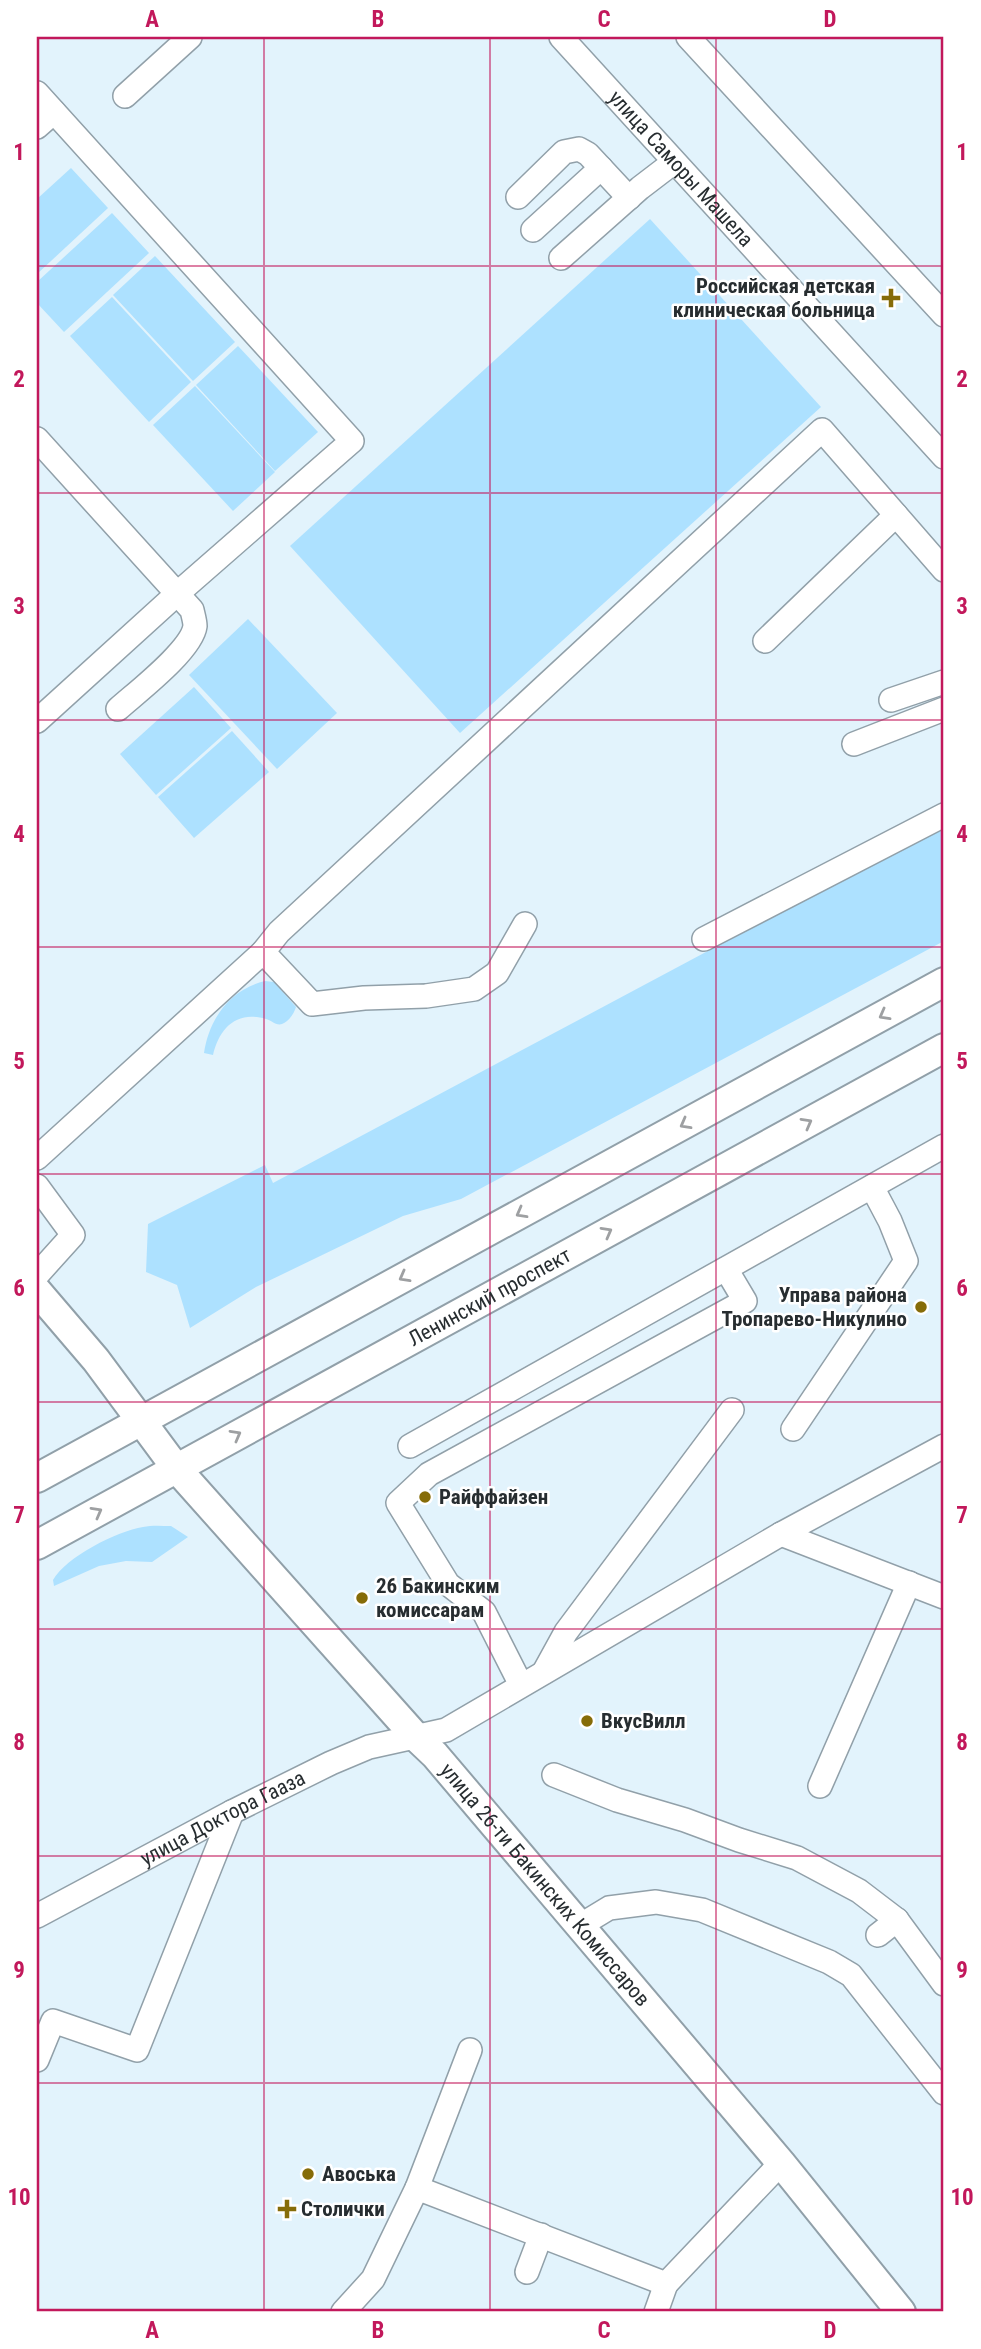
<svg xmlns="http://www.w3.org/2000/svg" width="981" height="2349" viewBox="0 0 981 2349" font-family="'Roboto Condensed',sans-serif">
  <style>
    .green { fill: #ade1ff }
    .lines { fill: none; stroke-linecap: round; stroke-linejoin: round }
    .minor-casing { stroke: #91a0a9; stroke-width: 26 }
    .major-casing { stroke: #91a0a9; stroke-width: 32 }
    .minor { stroke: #fff; stroke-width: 23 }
    .major { stroke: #fff; stroke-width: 28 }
    .oneway { stroke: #9ea0a2 }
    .grid { fill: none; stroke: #c2185b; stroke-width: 2; stroke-opacity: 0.55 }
    .poi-dot { fill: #866c08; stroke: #fff; stroke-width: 2.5 }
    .labels { text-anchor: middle; stroke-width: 5; stroke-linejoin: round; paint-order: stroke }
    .street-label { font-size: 21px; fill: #272d30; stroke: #fff }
    .poi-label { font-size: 21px; font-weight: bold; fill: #272d30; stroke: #fff; text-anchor: start }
    .neatline { fill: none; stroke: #c2185b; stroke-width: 2.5 }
    .grid-label { font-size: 23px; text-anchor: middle; font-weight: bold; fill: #c2185b }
  </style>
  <rect width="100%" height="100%" fill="#e2f3fc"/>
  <g class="green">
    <polygon points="71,168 108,208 37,274 37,199"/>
    <polygon points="112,213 149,253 64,332 37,303 37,282"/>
    <polygon points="650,219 821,407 460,733 290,546"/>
    <polygon points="155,256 235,342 193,381 113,295"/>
    <polygon points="112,297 191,382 149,422 70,336"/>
    <polygon points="238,346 318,432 275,471 196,385"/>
    <polygon points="195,386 275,472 233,511 153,425"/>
    <polygon points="248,619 337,713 277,769 189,675"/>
    <polygon points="194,687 231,728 156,795 120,754"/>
    <polygon points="232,731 269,772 194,838 158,797"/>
    <polygon points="944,825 944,941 461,1199 403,1216 256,1287 190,1328 177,1285 146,1272 148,1224 265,1165 273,1183"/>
    <path d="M265,981l9,1 22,25c-2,7 -8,15 -14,17 -6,2 -11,-4 -16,-5 -30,-9 -47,10 -53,36l-9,-2c5,-34 26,-64 61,-72z"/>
    <path d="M171,1526l17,11 -36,25 -26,-1 -27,5 -45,20 -1,-6c13,-23 64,-49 90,-53 9,-2 19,-1 28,-1z"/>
  </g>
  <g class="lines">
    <defs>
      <g id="minor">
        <path id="s1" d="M561,37l383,420"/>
        <polyline points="688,37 944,315"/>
        <polyline points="37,93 352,441 178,593 37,721"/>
        <polyline points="125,96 190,37"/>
        <polyline points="37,127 54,112"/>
        <polyline points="518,197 564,152 579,149 588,154 629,198"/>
        <polyline points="533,230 601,168"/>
        <polyline points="561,258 640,188 674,162"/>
        <path d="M37,439l155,171c1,5 3,11 3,16 -3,24 -58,66 -77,83"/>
        <polyline points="765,641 896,515"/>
        <polyline points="891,700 944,682"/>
        <polyline points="854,744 944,709"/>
        <polyline points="704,939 944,815"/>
        <polyline points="263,952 312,1004 364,998 426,996 474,989 497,973 525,924"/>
        <polyline points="37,1158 263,952 279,932 822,430 944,570"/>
        <polyline points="37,1186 73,1235 37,1275"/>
        <polyline points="793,1429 906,1261 890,1221 872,1187"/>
        <polyline points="410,1446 944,1146"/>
        <polyline points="781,1534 944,1597"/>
        <polyline points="544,1672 566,1632 732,1410"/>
        <polyline points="521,1685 484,1612 448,1584 398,1503 429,1474 745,1301 726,1269"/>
        <polyline points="554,1775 617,1800 685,1820 739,1840 797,1858 859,1891 897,1920 944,1984"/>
        <polyline points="820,1786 909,1583"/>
        <path id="s2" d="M37,1916l195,-104 99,-49 38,-16 77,-17 335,-196 163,-88"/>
        <polyline points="581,1925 609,1908 656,1902 702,1910 829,1962 851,1975 944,2093"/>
        <polyline points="878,1935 897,1920"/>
        <polyline points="37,2060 53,2021 137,2050 232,1812"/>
        <polyline points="417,2188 470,2050"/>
        <polyline points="527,2272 541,2235"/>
        <polyline points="343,2312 373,2279 417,2188 666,2284 781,2163"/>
        <polyline points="656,2312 666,2284"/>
      </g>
      <g id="major">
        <path id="s3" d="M37,1291l59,69 80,108 240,269 19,18 346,408 120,149"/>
        <polyline points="37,1478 944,982"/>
        <path id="s4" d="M37,1545l907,-497"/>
      </g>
    </defs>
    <use href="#minor" class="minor-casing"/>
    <use href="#major" class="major-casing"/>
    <use href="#minor" class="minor"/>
    <use href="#major" class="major"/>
  </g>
  <defs><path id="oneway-chevron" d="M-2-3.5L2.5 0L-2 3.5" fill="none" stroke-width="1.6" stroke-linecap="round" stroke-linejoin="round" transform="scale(1.75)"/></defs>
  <g class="oneway">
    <use href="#oneway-chevron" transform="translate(884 1015) rotate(151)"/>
    <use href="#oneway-chevron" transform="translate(807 1123) rotate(-29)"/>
    <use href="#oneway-chevron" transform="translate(685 1124) rotate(151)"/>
    <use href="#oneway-chevron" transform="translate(521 1213) rotate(151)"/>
    <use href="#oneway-chevron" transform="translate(607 1232) rotate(-29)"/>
    <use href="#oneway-chevron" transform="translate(404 1277) rotate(151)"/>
    <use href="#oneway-chevron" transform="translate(236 1435) rotate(-29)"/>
    <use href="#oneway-chevron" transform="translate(97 1512) rotate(-29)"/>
  </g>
  <path class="grid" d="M264,37v2275M490,37v2275M716,37v2275M37,266h907M37,493h907M37,720h907M37,947h907M37,1174h907M37,1402h907M37,1629h907M37,1856h907M37,2083h907"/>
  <g class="poi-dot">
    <path d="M887.5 287.5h7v7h7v7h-7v7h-7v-7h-7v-7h7z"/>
    <circle cx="921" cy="1307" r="7"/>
    <circle cx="425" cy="1497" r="7"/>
    <circle cx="362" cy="1598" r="7"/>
    <circle cx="587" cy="1721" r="7"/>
    <circle cx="308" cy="2174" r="7"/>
    <path d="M283.5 2198.5h7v7h7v7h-7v7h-7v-7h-7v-7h7z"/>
  </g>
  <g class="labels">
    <g class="street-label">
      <text dy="7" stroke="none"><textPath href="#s1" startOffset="178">улица Саморы Машела</textPath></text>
      <text dy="7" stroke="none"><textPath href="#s4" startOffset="516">Ленинский проспект</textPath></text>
      <text dy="7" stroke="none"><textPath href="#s2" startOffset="210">улица Доктора Гааза</textPath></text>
      <text dy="7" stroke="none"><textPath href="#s3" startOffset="782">улица 26-ти Бакинских Комиссаров</textPath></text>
    </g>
    <g class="poi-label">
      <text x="875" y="293" text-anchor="end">Российская детская<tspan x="875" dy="24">клиническая больница</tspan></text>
      <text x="907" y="1302" text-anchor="end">Управа района<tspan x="907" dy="24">Тропарево-Никулино</tspan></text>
      <text x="439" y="1504">Райффайзен</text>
      <text x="376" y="1593">26 Бакинским<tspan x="376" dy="24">комиссарам</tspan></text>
      <text x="601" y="1728">ВкусВилл</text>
      <text x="322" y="2181">Авоська</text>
      <text x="301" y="2216">Столички</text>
    </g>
  </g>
  <rect width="981" height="2349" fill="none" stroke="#ffffff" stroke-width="77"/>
  <rect x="38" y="38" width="904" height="2272" class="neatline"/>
  <g class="grid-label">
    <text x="152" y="27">A</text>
    <text x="378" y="27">B</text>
    <text x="604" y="27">C</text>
    <text x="830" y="27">D</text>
    <text x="19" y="160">1</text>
    <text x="962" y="160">1</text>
    <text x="19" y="387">2</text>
    <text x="962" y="387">2</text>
    <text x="19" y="614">3</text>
    <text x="962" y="614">3</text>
    <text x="19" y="842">4</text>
    <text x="962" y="842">4</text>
    <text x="19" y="1069">5</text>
    <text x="962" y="1069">5</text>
    <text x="19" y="1296">6</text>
    <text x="962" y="1296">6</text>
    <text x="19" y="1523">7</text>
    <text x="962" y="1523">7</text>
    <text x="19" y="1750">8</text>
    <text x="962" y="1750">8</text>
    <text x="19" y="1978">9</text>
    <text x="962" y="1978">9</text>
    <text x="19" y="2205">10</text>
    <text x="962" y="2205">10</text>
    <text x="152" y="2338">A</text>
    <text x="378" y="2338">B</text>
    <text x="604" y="2338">C</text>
    <text x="830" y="2338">D</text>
  </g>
</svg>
